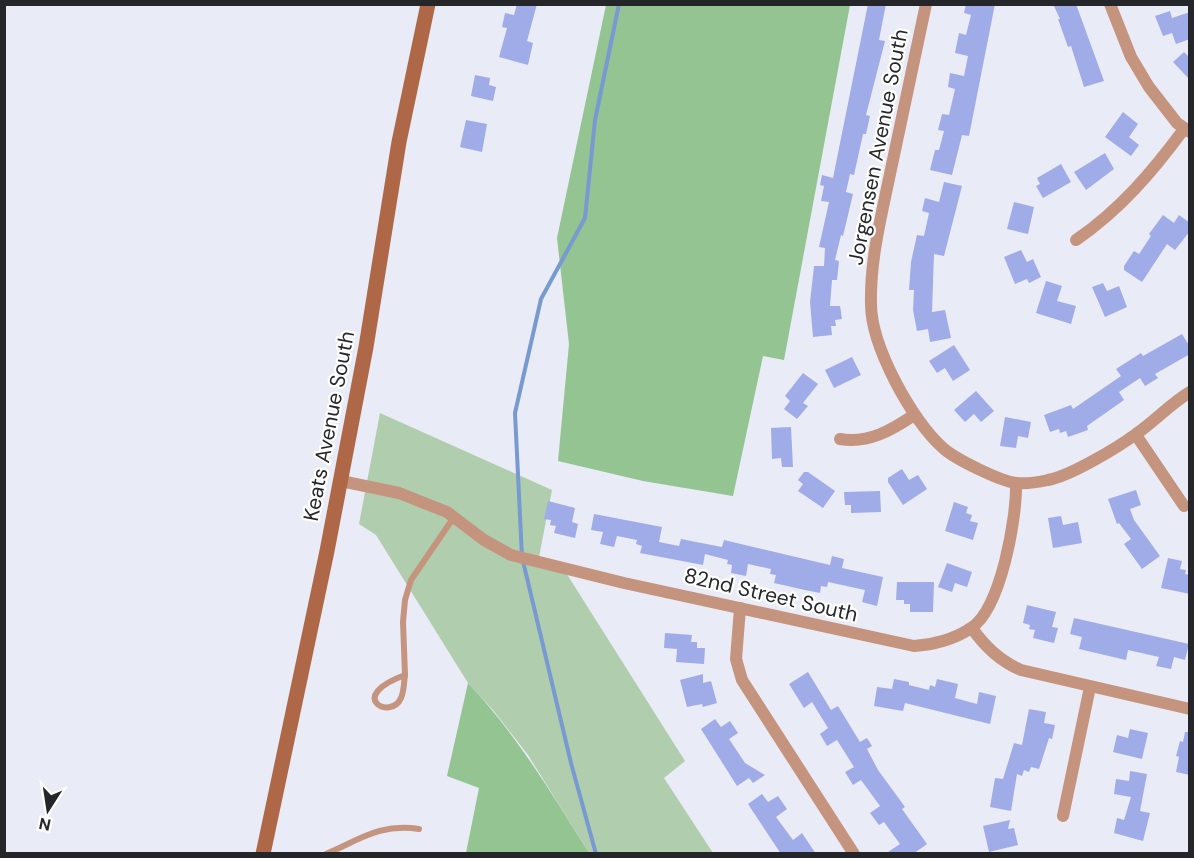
<svg xmlns="http://www.w3.org/2000/svg" width="1194" height="858" viewBox="0 0 1194 858" font-family="'DM Sans',sans-serif">
  <style>
    .green { fill: #b0ceae }
    .forest { fill: #93c491 }
    .lines { fill: none; stroke-linecap: round; stroke-linejoin: round }
    .stream { stroke: #789ad0; stroke-width: 4 }
    .building { fill: #a0ace8 }
    .service { stroke: #c5947e; stroke-width: 6 }
    .minor { stroke: #c5947e; stroke-width: 12 }
    .secondary { stroke: #ae6848; stroke-width: 15 }
    .labels { text-anchor: middle; stroke-width: 4.5; stroke-linejoin: round; paint-order: stroke }
    .street-label { font-size: 21px; fill: #25262a; stroke: #fff }
  </style>
  <rect width="100%" height="100%" fill="#e9ebf6"/>
  <polygon class="green" points="380,413 552,490 538,562 563,568 685,761 664,778 713,853 589,853 528,755 493,710 468,683 376,535 359,524"/>
  <g class="forest">
    <polygon points="606,5 850,5 784,360 763,356 733,496 643,481 558,461 569,344 557,238"/>
    <path d="M468,683c50,53 83,110 121,170h-123l13,-65 -32,-12z"/>
  </g>
  <g class="lines">
    <polyline class="stream" points="596,854 571,763 522,557 515,413 541,299 585,218 595,120 619,4"/>
  </g>
  <g class="building">
    <polygon points="517,4 537,4 527,41 533,43 528,65 499,57 507,28 502,27 505,13 514,15"/>
    <polygon points="868,4 886,4 879,40 885,41 866,115 870,116 866,134 863,134 854,175 850,174 846,192 853,194 843,236 841,235 835,260 839,261 837,280 832,280 830,306 840,306 842,319 835,320 836,326 831,326 832,335 813,337 810,302 814,266 824,266 825,248 819,247 829,202 821,201 824,186 820,185 822,175 833,178"/>
    <polygon points="966,4 995,4 969,136 962,135 952,175 930,170 935,150 939,150 944,131 938,130 942,114 949,115 955,89 948,87 950,73 964,76 968,56 955,53 959,33 966,35 971,15 964,13"/>
    <polygon points="1053,4 1076,4 1104,81 1084,87 1071,46 1068,47 1058,19 1060,19"/>
    <polygon points="1170,11 1172,18 1190,12 1190,39 1176,44 1172,33 1163,36 1155,16"/>
    <polygon points="1184,52 1190,58 1190,80 1173,62"/>
    <polygon points="475,75 490,78 489,85 496,87 493,101 471,96"/>
    <polygon points="1123,112 1138,124 1129,137 1139,145 1131,156 1105,137"/>
    <polygon points="466,120 487,124 482,152 460,147"/>
    <polygon points="1105,153 1114,169 1086,190 1074,172"/>
    <polygon points="1061,164 1071,182 1043,198 1036,186 1040,184 1037,178"/>
    <polygon points="944,182 962,186 944,256 934,254 932,312 945,310 951,338 930,342 928,329 917,331 913,310 914,290 909,290 911,262 917,235 924,236 929,213 922,211 925,198 939,202"/>
    <polygon points="1014,202 1034,207 1028,234 1007,229"/>
    <polygon points="1163,215 1174,223 1179,215 1190,223 1190,231 1175,250 1167,244 1142,282 1124,270 1124,266 1134,251 1139,254 1151,236 1149,234"/>
    <polygon points="1021,250 1027,262 1033,259 1041,277 1029,283 1027,279 1015,284 1004,257"/>
    <polygon points="1046,281 1062,286 1057,301 1076,306 1071,324 1036,313"/>
    <polygon points="1103,283 1107,291 1119,286 1127,307 1105,317 1092,287"/>
    <polygon points="1182,334 1190,347 1190,354 1155,374 1158,378 1145,386 1140,378 1119,392 1124,400 1087,426 1088,430 1068,437 1066,431 1060,433 1059,429 1050,432 1044,415 1071,405 1073,409 1121,376 1116,369 1141,353 1143,356"/>
    <polygon points="954,345 970,370 953,381 945,368 937,373 929,361"/>
    <polygon points="852,357 861,375 834,388 825,370"/>
    <polygon points="803,373 818,384 803,403 808,406 797,419 784,409 790,401 785,396"/>
    <polygon points="976,391 994,411 981,422 974,414 965,422 954,410"/>
    <polygon points="1005,417 1031,422 1028,438 1018,436 1016,448 1000,446"/>
    <polygon points="791,427 793,467 782,467 781,458 772,459 771,428"/>
    <polygon points="902,469 909,480 918,475 927,489 903,505 888,482 888,478"/>
    <polygon points="804,472 808,472 835,491 823,508 798,491 803,484 798,480"/>
    <polygon points="1136,490 1141,505 1130,509 1134,520 1160,556 1142,569 1124,544 1131,539 1119,523 1117,524 1108,499"/>
    <polygon points="880,491 881,512 851,513 851,505 845,505 844,492"/>
    <polygon points="548,501 575,508 572,522 578,524 575,538 554,533 556,526 550,525 551,520 544,519"/>
    <polygon points="954,502 968,507 966,513 972,515 970,521 978,523 973,540 945,531"/>
    <polygon points="594,514 662,527 659,542 679,546 681,539 722,547 724,540 830,565 832,556 844,559 842,568 883,577 877,606 862,602 865,590 828,582 827,587 821,586 820,593 805,590 774,583 776,575 770,574 771,569 748,564 746,576 731,573 732,565 727,564 728,560 705,554 703,565 640,553 642,546 636,544 637,540 617,536 614,547 600,544 603,532 591,530"/>
    <polygon points="1061,516 1063,525 1078,522 1082,543 1053,548 1048,518"/>
    <polygon points="1168,558 1182,561 1180,569 1186,570 1185,574 1190,575 1190,594 1161,588"/>
    <polygon points="947,563 972,572 967,587 955,583 952,592 938,587"/>
    <polygon points="897,582 934,582 933,612 910,612 910,604 904,604 904,600 896,600"/>
    <polygon points="1027,605 1056,612 1052,627 1058,628 1054,643 1033,638 1035,630 1029,629 1030,625 1023,623"/>
    <polygon points="1074,618 1189,644 1185,660 1174,657 1171,669 1156,666 1159,657 1128,650 1126,660 1079,649 1082,637 1070,634"/>
    <polygon points="665,633 692,635 691,642 697,642 697,648 705,648 704,664 676,662 677,649 664,648"/>
    <polygon points="808,672 831,710 838,706 860,742 867,738 872,746 867,749 878,770 905,807 902,809 927,844 913,854 885,854 900,844 884,822 879,825 870,813 880,806 861,780 853,785 845,772 854,767 837,740 827,746 820,734 828,728 812,702 804,708 789,684"/>
    <polygon points="703,674 703,683 711,681 717,703 703,707 702,704 687,707 680,680"/>
    <polygon points="894,679 909,682 909,685 929,690 930,685 935,687 937,679 958,684 955,698 977,704 979,692 996,696 990,724 905,703 903,711 874,706 877,687 892,689"/>
    <polygon points="1029,709 1046,712 1044,723 1055,725 1052,739 1049,738 1039,769 1031,767 1029,772 1024,770 1022,776 1017,774 1011,811 990,807 995,778 1003,779 1014,743 1022,745"/>
    <polygon points="715,719 721,727 730,721 738,733 729,739 745,763 765,775 753,783 749,778 737,786 701,729"/>
    <polygon points="1130,729 1148,733 1142,759 1113,752 1117,735 1128,738"/>
    <polygon points="1185,732 1190,732 1190,775 1176,772 1179,757 1176,756 1180,741 1183,742"/>
    <polygon points="1130,771 1147,774 1140,811 1150,813 1143,841 1114,833 1117,818 1124,820 1131,797 1114,794 1116,779 1129,781"/>
    <polygon points="762,794 768,802 778,796 787,809 776,817 793,840 802,833 816,854 781,854 748,804"/>
    <polygon points="1010,820 1008,829 1014,828 1018,845 989,852 983,826"/>
  </g>
  <g class="lines">
    <g class="service">
      <polyline points="405,675 403,622 405,600 411,580 454,517"/>
      <path d="M405,675c-1,7 -1,17 -4,23 -10,23 -56,-1 4,-23z"/>
      <path d="M326,854c33,-14 54,-31 93,-25"/>
    </g>
    <g class="minor">
      <path d="M926,4c-12,57 -24,113 -36,170 -9,43 -20,86 -19,130 0,42 41,117 72,144 12,11 57,33 73,35 9,1 23,-1 32,-3 22,-4 69,-32 88,-46 19,-13 34,-30 54,-42"/>
      <polyline points="1110,4 1131,57 1149,87 1177,123 1190,132"/>
      <path d="M1076,240c44,-30 77,-69 108,-111"/>
      <polyline points="1136,435 1184,506"/>
      <path d="M840,439c28,5 52,-9 74,-24"/>
      <path d="M341,481l58,12 48,19 37,28 27,15 113,28 290,63c19,-1 41,-7 57,-18 30,-19 46,-111 45,-145"/>
      <polyline points="740,608 736,659 742,680 854,854"/>
      <path d="M972,628c13,19 28,33 49,42l169,39"/>
      <polyline points="1063,816 1090,687"/>
    </g>
    <polyline class="secondary" points="263,854 327,551 366,347 399,142 428,4"/>
  </g>
  <g class="labels">
    <g class="street-label">
      <text transform="translate(878 147) rotate(-79)" y="7">Jorgensen Avenue South</text>
      <text transform="translate(329 426) rotate(-79)" y="7">Keats Avenue South</text>
      <text transform="translate(771 595) rotate(13)" y="7">82nd Street South</text>
    </g>
  </g>
  <rect width="1194" height="858" fill="none" stroke="#25262a" stroke-width="12"/>
  <g transform="translate(48 810) rotate(192)" stroke="#ffffff" stroke-width="4.5" paint-order="stroke">
  <path d="M0-4.5L10 22L0 15L-10 22Z" fill="#25262a"/>
  <text y="-9" font-size="16" font-weight="bold" text-anchor="middle" fill="#25262a">N</text>
  </g>
</svg>
